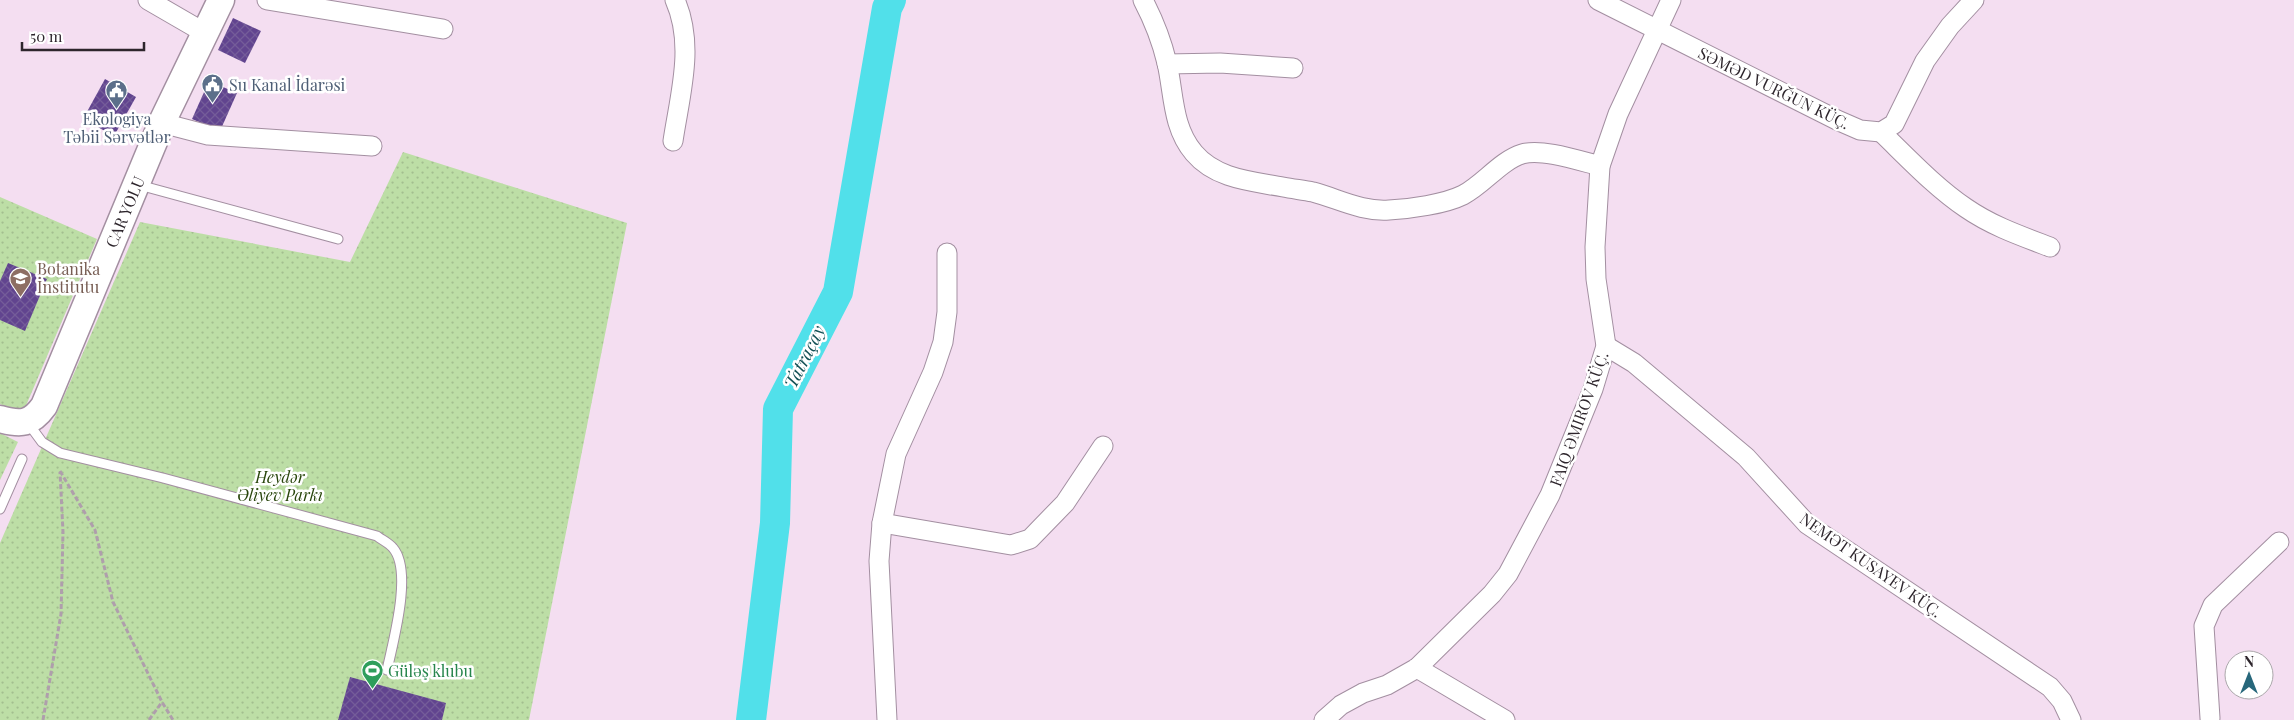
<svg xmlns="http://www.w3.org/2000/svg" width="2294" height="720" viewBox="0 0 2294 720" font-family="'Playfair Display',serif">
  <style>
    .park { fill: url(#park-dots) }
    .lines { fill: none; stroke-linecap: round; stroke-linejoin: round }
    .river { stroke: #51e0ea; stroke-width: 30 }
    .building { fill: url(#building-cross-hatch) }
    .lane-casing { stroke: #a38fa1; stroke-width: 11 }
    .street-casing { stroke: #a38fa1; stroke-width: 21 }
    .secondary-casing { stroke: #a38fa1; stroke-width: 29 }
    .path { stroke: #af9eac; stroke-width: 3; stroke-dasharray: 5 2.5; stroke-linecap: butt }
    .lane { stroke: #fff; stroke-width: 9 }
    .street { stroke: #fff; stroke-width: 19 }
    .secondary { stroke: #fff; stroke-width: 26 }
    .labels { text-anchor: middle; stroke-width: 5; stroke-linejoin: round; paint-order: stroke }
    .service-label { font-size: 16px; fill: #4e5e75; stroke: #fff; text-anchor: start }
    .street-label { font-size: 16px; fill: #2d252c; stroke: #fff }
    .education-label { font-size: 16px; fill: #785e54; stroke: #fff; text-anchor: start }
    .park-label { font-size: 16px; font-style: italic; fill: #28450b; stroke: #fff }
    .leisure-label { font-size: 16px; fill: #27864d; stroke: #fff; text-anchor: start }
    .water-label { font-size: 18px; font-style: italic; fill: #155257; stroke: #fff }
  </style>
  <defs>
    <pattern id="park-dots" width="8" height="8" patternUnits="userSpaceOnUse" patternTransform="scale(1.25)"><rect width="8" height="8" fill="#bddea6"/><path d="M2 2h.1M6 6h.1" fill="none" stroke="#a3be8f" stroke-width="1.8" stroke-linecap="round"/></pattern>
    <pattern id="building-cross-hatch" width="8" height="8" patternUnits="userSpaceOnUse" patternTransform="scale(1.25)"><rect width="8" height="8" fill="#61448f"/><path d="M0 0l8 8M0 8l8-8" fill="none" stroke="#745c99"/></pattern>
  </defs>
  <rect width="100%" height="100%" fill="#f4def1"/>
  <g class="park">
    <polygon points="403,152 627,223 529,720 0,720 0,543 140,222 350,262"/>
    <polygon points="0,197 97,239 22,415 0,404"/>
    <polygon points="0,433 18,442 0,480"/>
  </g>
  <g class="lines">
    <polyline class="river" points="751,720 775,523 778,409 838,292 887,8 891,0"/>
  </g>
  <g class="building">
    <polygon points="233,18 261,31 245,63 218,50"/>
    <polygon points="105,79 136,97 114,136 83,119"/>
    <polygon points="209,81 237,93 220,131 192,119"/>
    <polygon points="8,263 47,279 25,331 0,320 0,281"/>
    <polygon points="350,677 446,703 442,720 338,720"/>
  </g>
  <g class="lines">
    <defs>
      <g id="lane">
        <polyline points="139,185 338,239"/>
        <path d="M28,423l14,19 18,11 103,25 214,58c5,4 12,7 16,12 20,23 0,94 -6,122"/>
        <polyline points="0,509 22,459"/>
      </g>
      <g id="street">
        <polyline points="148,0 205,33"/>
        <polyline points="267,0 443,29"/>
        <path d="M1143,0c10,19 19,42 24,63 7,31 5,64 27,90 22,26 57,28 89,34 10,2 20,3 30,5 26,7 49,20 76,18 21,-1 56,-6 74,-15 21,-11 37,-34 59,-41 20,-6 58,7 78,12"/>
        <polyline points="1598,0 1837,120 1860,130 1881,132 1894,124 1925,61 1950,26 1974,0"/>
        <polyline points="1167,64 1220,63 1293,68"/>
        <polyline points="162,123 208,135 372,146"/>
        <path d="M1881,132c27,26 54,55 85,76 26,18 55,28 84,39"/>
        <path d="M673,141c7,-47 22,-96 2,-141"/>
        <polyline points="1606,346 1634,363 1746,457 1807,524 2050,687 2062,701 2071,720"/>
        <polyline points="882,523 1011,545 1030,539 1065,503 1103,446"/>
        <polyline points="1417,668 1505,720"/>
        <polyline points="2210,718 2204,626 2213,605 2279,542"/>
        <polyline points="887,720 879,561 882,523 896,454 933,372 943,342 947,312 947,253"/>
        <polyline points="1324,720 1341,705 1363,693 1387,685 1417,668 1492,594 1508,574 1550,495 1593,389 1606,346 1596,279 1595,247 1600,166 1618,114 1671,0"/>
      </g>
      <path id="secondary" d="M0,419c21,6 31,5 44,-13l119,-286 58,-120"/>
    </defs>
    <use href="#lane" class="lane-casing"/>
    <use href="#street" class="street-casing"/>
    <use href="#secondary" class="secondary-casing"/>
    <g class="path">
      <polyline points="60,471 95,530 113,602 162,702 173,720"/>
      <polyline points="43,720 61,614 63,532 60,472"/>
      <polyline points="149,720 162,702"/>
    </g>
    <use href="#lane" class="lane"/>
    <use href="#street" class="street"/>
    <use href="#secondary" class="secondary"/>
  </g>
  <defs>
    <symbol id="civic-pin" viewBox="-11 -11 22 30"><path d="M0 17L-7.5 6A9.5 9.5 0 1 1 7.5 6Z" fill="#5c6f8a" stroke="#fff"/><path d="M-.6-6.5H3V-4.5H.6V-3L4-1V1h2V6H-6V1h2V-1L-.6-3ZM-1.2 2.5V6h2.4V2.5Z" fill="#fff"/></symbol>
    <symbol id="university-pin" viewBox="-11 -11 22 30"><path d="M0 17L-7.5 6A9.5 9.5 0 1 1 7.5 6Z" fill="#8d6e63" stroke="#fff"/><path d="M0-5L7-2L0 1L-7-2ZM-4 1L0 2.5L4 1V4Q0 6-4 4Z" fill="#fff"/></symbol>
    <symbol id="stadium-pin" viewBox="-11 -11 22 30"><path d="M0 17L-7.5 6A9.5 9.5 0 1 1 7.5 6Z" fill="#2e9e5b" stroke="#fff"/><path d="M0-5a6.5 5 0 1 0 0 10a6.5 5 0 1 0 0-10ZM-3.5-1.8h7v3.6h-7Z" fill="#fff"/></symbol>
  </defs>
  <g fill-rule="evenodd">
    <use href="#civic-pin" x="200" y="72" width="25" height="34"/>
    <use href="#civic-pin" x="104" y="78" width="25" height="34"/>
    <use href="#university-pin" x="8" y="266" width="25" height="34"/>
    <use href="#stadium-pin" x="360" y="658" width="25" height="34"/>
  </g>
  <g class="labels">
    <g class="service-label">
      <text x="229" y="91">Su Kanal İdarəsi</text>
      <text x="117" y="125" text-anchor="middle">Ekologiya<tspan x="117" dy="18">Təbii Sərvətlər</tspan></text>
    </g>
    <g class="street-label">
      <text transform="translate(1774 88) rotate(26)" y="6">SƏMƏD VURĞUN KÜÇ.</text>
      <text transform="translate(125 212) rotate(-67)" y="6">CAR YOLU</text>
      <text transform="translate(1579 419) rotate(-70)" y="6">FAIQ ƏMIROV KÜÇ.</text>
      <text transform="translate(1871 565) rotate(35)" y="6">NEMƏT KUSAYEV KÜÇ.</text>
    </g>
    <g class="education-label">
      <text x="37" y="275">Botanika<tspan x="37" dy="18">İnstitutu</tspan></text>
    </g>
    <g class="park-label">
      <text x="280" y="483">Heydər<tspan x="280" dy="18">Əliyev Parkı</tspan></text>
    </g>
    <g class="leisure-label">
      <text x="388" y="677">Güləş klubu</text>
    </g>
    <g class="water-label">
      <text transform="translate(805 357) rotate(-63)" y="6">Tatraçay</text>
    </g>
  </g>
  <g transform="translate(2249 675)"><circle r="24" fill="#ffffff" stroke="#aba8ab"/>
  <path d="M0-4L9 19L0 12L-9 19Z" fill="#27677b"/>
  <text y="-8" font-size="14" font-weight="bold" text-anchor="middle" fill="#2d252c">N</text>
  </g>
  <path d="M22 42v8h122v-8" fill="none" stroke="#2d252c" stroke-width="2.5"/>
  <text x="30" y="42" font-size="15" fill="#2d252c" stroke="#ffffff" stroke-width="4" paint-order="stroke">50 m</text>
</svg>
